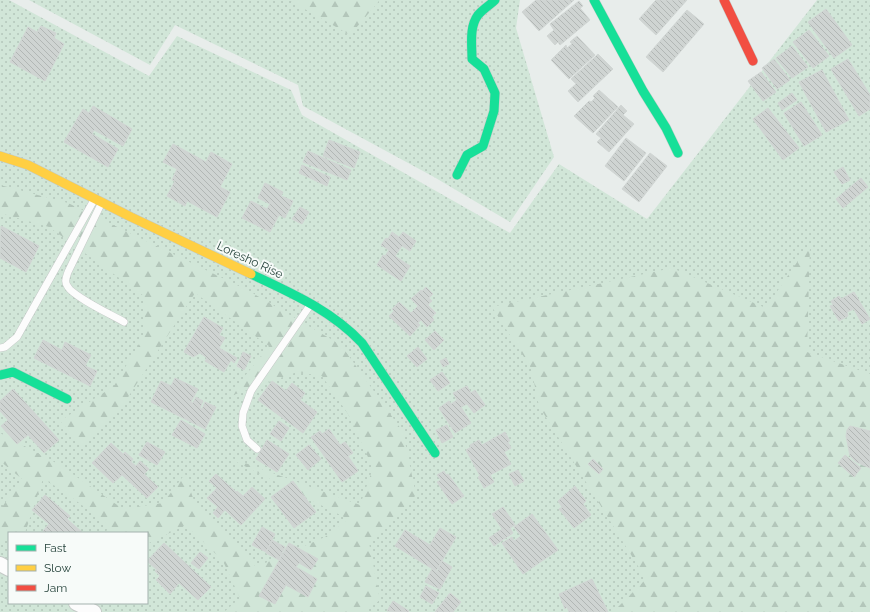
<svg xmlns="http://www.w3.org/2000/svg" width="870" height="612" viewBox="0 0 870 612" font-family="Raleway,sans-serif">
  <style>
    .grass { fill: url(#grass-dots); fill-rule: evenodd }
    .forest { fill: url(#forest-firs) }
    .building { fill: url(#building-back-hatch); stroke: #d1d6d4 }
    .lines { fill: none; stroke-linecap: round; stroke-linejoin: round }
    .lane-casing { stroke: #c5cac8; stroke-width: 8 }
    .street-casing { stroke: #c5cac8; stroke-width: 16 }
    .fast-casing { stroke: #c3cbc8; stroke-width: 10 }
    .slow-casing { stroke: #c3cbc8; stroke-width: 10 }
    .jam-casing { stroke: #c3cbc8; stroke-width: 10 }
    .lane { stroke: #fcfcfc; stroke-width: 7 }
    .street { stroke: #fcfcfc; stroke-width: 14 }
    .fast { stroke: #16e098; stroke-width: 9 }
    .slow { stroke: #ffcf43; stroke-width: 9 }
    .jam { stroke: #f24e42; stroke-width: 9 }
    .labels { text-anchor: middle; stroke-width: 4; stroke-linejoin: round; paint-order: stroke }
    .street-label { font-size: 12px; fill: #24423a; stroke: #f7fbf9 }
  </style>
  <defs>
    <pattern id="grass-dots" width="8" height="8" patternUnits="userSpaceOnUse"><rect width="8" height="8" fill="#d1e6d8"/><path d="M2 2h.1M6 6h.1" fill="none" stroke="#b3c6ba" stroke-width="1.8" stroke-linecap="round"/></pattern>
    <pattern id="forest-firs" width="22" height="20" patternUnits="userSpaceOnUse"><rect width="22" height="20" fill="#d1e6d8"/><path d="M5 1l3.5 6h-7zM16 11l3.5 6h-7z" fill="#b3c6ba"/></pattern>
    <pattern id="building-back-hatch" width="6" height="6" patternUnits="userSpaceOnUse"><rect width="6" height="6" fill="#cfd4d2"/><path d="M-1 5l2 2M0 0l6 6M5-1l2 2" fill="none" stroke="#b2b7b5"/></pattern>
  </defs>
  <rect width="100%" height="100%" fill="#e8edeb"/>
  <g class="grass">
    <path d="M0,0h9l140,76 28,-40 114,54 11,25 208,118 49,-69 88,55 170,-219h53v612h-870zM9,533h138v70h-138z"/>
    <polygon points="29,0 520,0 516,28 554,157 510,222 434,177 303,106 298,85 175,25 150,65"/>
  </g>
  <g class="forest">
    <polygon points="289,0 380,0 350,35"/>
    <polygon points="0,185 68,203 249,291 341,345 403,432 416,495 369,543 380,600 364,612 224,612 240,598 223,561 186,525 147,544 147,533 106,533 108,525 62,490 43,479 25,533 9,533 9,540 0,539 0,510 22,479 0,461 0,433 58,464 123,509 163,503 185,474 195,504 229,536 256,567 325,537 348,519 223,455 360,505 373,468 348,414 322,376 297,372 228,397 269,346 195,293 125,402 83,446 60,421 114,386 145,334 144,296 49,227 0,213"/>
    <polygon points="810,243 807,352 870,374 870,612 613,612 646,579 539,406 531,368 492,307 672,268 766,308"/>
  </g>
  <g class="building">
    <polygon points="536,0 574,0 539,31 522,12"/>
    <polygon points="656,0 687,0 656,35 639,19"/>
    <polygon points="579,1 583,6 580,8 590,20 560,45 558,42 555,45 547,36 554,30 550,24"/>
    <polygon points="826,9 852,45 834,58 808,22"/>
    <polygon points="687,10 704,24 663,72 646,57"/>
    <polygon points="41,26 56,33 54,38 64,44 45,81 10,62 28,27 37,32"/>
    <polygon points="809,30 829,56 813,68 793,42"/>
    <polygon points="577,36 595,55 569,79 551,60 566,45 567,48 572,44 570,42"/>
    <polygon points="792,46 808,67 792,78 776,58"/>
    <polygon points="598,54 613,69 578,102 568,91 576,84 571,79"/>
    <polygon points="774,59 790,80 777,89 762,68"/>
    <polygon points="848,59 870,95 870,109 859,116 831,69"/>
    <polygon points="822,70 849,120 826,132 799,82"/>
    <polygon points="761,72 776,92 763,101 748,81"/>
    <polygon points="599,90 618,107 593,133 574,116 589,101 591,102 595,98 593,96"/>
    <polygon points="792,93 797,100 782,110 778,103"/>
    <polygon points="801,102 822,135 804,146 784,113"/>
    <polygon points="621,105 627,111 623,115 634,124 609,152 597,142 601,138 596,134"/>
    <polygon points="93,106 132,129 123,146 94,130 92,134 118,149 108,167 64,142 83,109 89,113"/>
    <polygon points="768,108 799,148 783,160 753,119"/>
    <polygon points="626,138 646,153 624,181 605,166"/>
    <polygon points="329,140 360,152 354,168 323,156"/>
    <polygon points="173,144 206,162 211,152 232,164 220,187 230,192 217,217 187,201 185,206 167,196 175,181 172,180 177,169 163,162"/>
    <polygon points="308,151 351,170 347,180 303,162"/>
    <polygon points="650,153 667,166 639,202 622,189"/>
    <polygon points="302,165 330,177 327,186 299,173"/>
    <polygon points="843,167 850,180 842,184 834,172"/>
    <polygon points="861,178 868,187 843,208 836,199"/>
    <polygon points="265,183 283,192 281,196 293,201 285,218 279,215 270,232 242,218 251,201 267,209 270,204 258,198"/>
    <polygon points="300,207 309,212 302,224 292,219"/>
    <polygon points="1,226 39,246 26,272 0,258"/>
    <polygon points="392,232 399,237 403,232 416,241 410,251 402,246 395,256 410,266 401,281 377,265 383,255 385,256 389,250 381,245 386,238 388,239"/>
    <polygon points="426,287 433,294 429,298 432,301 428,305 436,313 432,317 434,320 427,327 421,320 418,323 420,325 410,336 389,316 394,311 392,309 399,302 411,313 418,306 411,299 421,290 422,291"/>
    <polygon points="854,292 870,319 862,324 854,309 847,312 848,316 839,321 830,306 833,305 831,301 839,296 841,299"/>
    <polygon points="204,317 223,328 219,335 225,338 219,348 237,358 234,363 231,360 224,372 205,361 207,358 200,353 193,357 184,352"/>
    <polygon points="435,331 444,340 434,350 425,340"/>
    <polygon points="43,340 62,350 65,342 91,355 85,366 97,371 90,386 34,358"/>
    <polygon points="418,347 427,359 417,367 407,356"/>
    <polygon points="243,352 251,356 244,370 237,366"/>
    <polygon points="446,358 449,364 443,367 440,361"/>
    <polygon points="442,372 450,383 438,391 430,380"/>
    <polygon points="175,378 198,389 191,402 193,403 196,397 203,401 200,408 202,409 205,402 216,407 205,429 151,402 161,381 171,386"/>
    <polygon points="272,381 286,391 292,383 305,393 300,400 317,412 303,433 258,400"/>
    <polygon points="467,386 471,393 475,390 485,405 474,413 467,404 461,407 471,423 455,433 439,408 449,401 451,404 457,400 453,393"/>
    <polygon points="13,389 59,440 44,453 28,435 17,444 1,426 8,420 0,411 0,401"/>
    <polygon points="181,420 205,434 197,448 172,435"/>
    <polygon points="279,421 289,428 281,441 270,434"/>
    <polygon points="447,425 453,437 442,443 436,430"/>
    <polygon points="850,426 870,431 870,468 856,462 850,456 846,436 847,430"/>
    <polygon points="329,429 340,445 345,442 353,453 348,456 358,471 342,482 311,437 320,431 322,434"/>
    <polygon points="505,432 510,441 508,442 511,448 504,452 511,464 490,475 494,482 484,488 478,477 480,476 466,450 471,447 470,445 479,440 482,445"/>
    <polygon points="267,440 289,454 277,472 256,459"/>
    <polygon points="147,442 165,452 157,465 139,455"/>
    <polygon points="111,443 123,454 125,452 133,459 131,462 136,466 140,461 149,469 144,474 158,487 147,498 122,475 113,483 92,463"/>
    <polygon points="309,445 321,459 308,470 296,455"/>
    <polygon points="845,455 861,468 854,477 838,463"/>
    <polygon points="593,459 603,469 599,474 588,464"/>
    <polygon points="518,470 524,481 515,486 509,474"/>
    <polygon points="444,471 446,475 448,474 464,496 452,504 437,482 441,480 437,475"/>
    <polygon points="216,474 236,492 237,491 243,496 252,487 265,499 241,525 225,510 218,518 213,513 218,507 207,498 217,488 209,481"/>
    <polygon points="293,481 316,512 294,528 271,497"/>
    <polygon points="575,486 586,501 583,504 591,515 574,528 559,509 562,507 558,501"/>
    <polygon points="45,495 70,516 67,519 83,533 46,533 43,531 49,524 32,510"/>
    <polygon points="503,507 515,525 510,528 513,533 494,546 489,538 502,529 492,514"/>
    <polygon points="532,514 558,550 523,574 502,543 512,537 514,541 521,536 514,527"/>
    <polygon points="262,527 275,534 266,552 252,545"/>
    <polygon points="440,528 456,537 436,571 395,546 405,530 430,545"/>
    <polygon points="272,540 285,547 279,560 266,553"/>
    <polygon points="164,543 211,587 198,600 179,583 170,594 156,580 160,576 155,571 157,570 147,561"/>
    <polygon points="289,543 318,559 311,570 299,563 296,567 317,579 308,597 286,585 275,604 259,596"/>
    <polygon points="200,552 208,558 199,569 191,563"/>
    <polygon points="442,561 452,567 440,589 425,582 432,569 437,572"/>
    <polygon points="592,579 608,612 569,612 567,607 565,609 559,594"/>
    <polygon points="426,586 439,593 432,604 420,597"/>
    <polygon points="450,593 461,602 453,612 435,612"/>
    <polygon points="393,601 409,611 408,612 387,611"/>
  </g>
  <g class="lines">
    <defs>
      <g id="lane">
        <path d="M102,202l-34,70c-2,6 -4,10 0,15 6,10 44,28 56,35"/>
        <polyline points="0,348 5,347 17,337 94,200"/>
        <polyline points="257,449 247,440 242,426 243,413 251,391 311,304"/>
      </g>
      <g id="street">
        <polyline points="0,564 9,569"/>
        <polyline points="76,603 94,612"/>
      </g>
      <g id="fast">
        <polyline points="594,0 643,91 666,128 678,153"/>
        <path d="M457,175l10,-20 16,-9 11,-35 1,-18 -11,-24 -12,-10c0,-14 -3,-32 6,-44 5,-6 12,-10 17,-15"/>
        <path d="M251,274c40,19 80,36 111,69l73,110"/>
        <polyline points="0,375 13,372 67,399"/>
      </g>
      <polyline id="slow" points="0,156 28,165 131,217 251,274"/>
      <polyline id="jam" points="724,0 753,61"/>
    </defs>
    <use href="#lane" class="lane-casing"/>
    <use href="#street" class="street-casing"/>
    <use href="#fast" class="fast-casing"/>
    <use href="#slow" class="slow-casing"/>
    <use href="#jam" class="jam-casing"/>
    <use href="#lane" class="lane"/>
    <use href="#street" class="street"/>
    <use href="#fast" class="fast"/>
    <use href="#slow" class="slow"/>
    <use href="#jam" class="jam"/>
  </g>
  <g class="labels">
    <g class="street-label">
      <text transform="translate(250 260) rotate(25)" y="4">Loresho Rise</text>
    </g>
  </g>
  <rect x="8" y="532" width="140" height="72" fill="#f7fbf9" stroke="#a3b1ad"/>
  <rect x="16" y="545" width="20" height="6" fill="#16e098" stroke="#a3b1ad"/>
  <text x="44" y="552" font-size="12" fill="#24423a">Fast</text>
  <rect x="16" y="565" width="20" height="6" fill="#ffcf43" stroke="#a3b1ad"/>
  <text x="44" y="572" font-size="12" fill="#24423a">Slow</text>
  <rect x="16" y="585" width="20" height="6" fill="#f24e42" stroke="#a3b1ad"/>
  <text x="44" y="592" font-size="12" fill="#24423a">Jam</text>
</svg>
